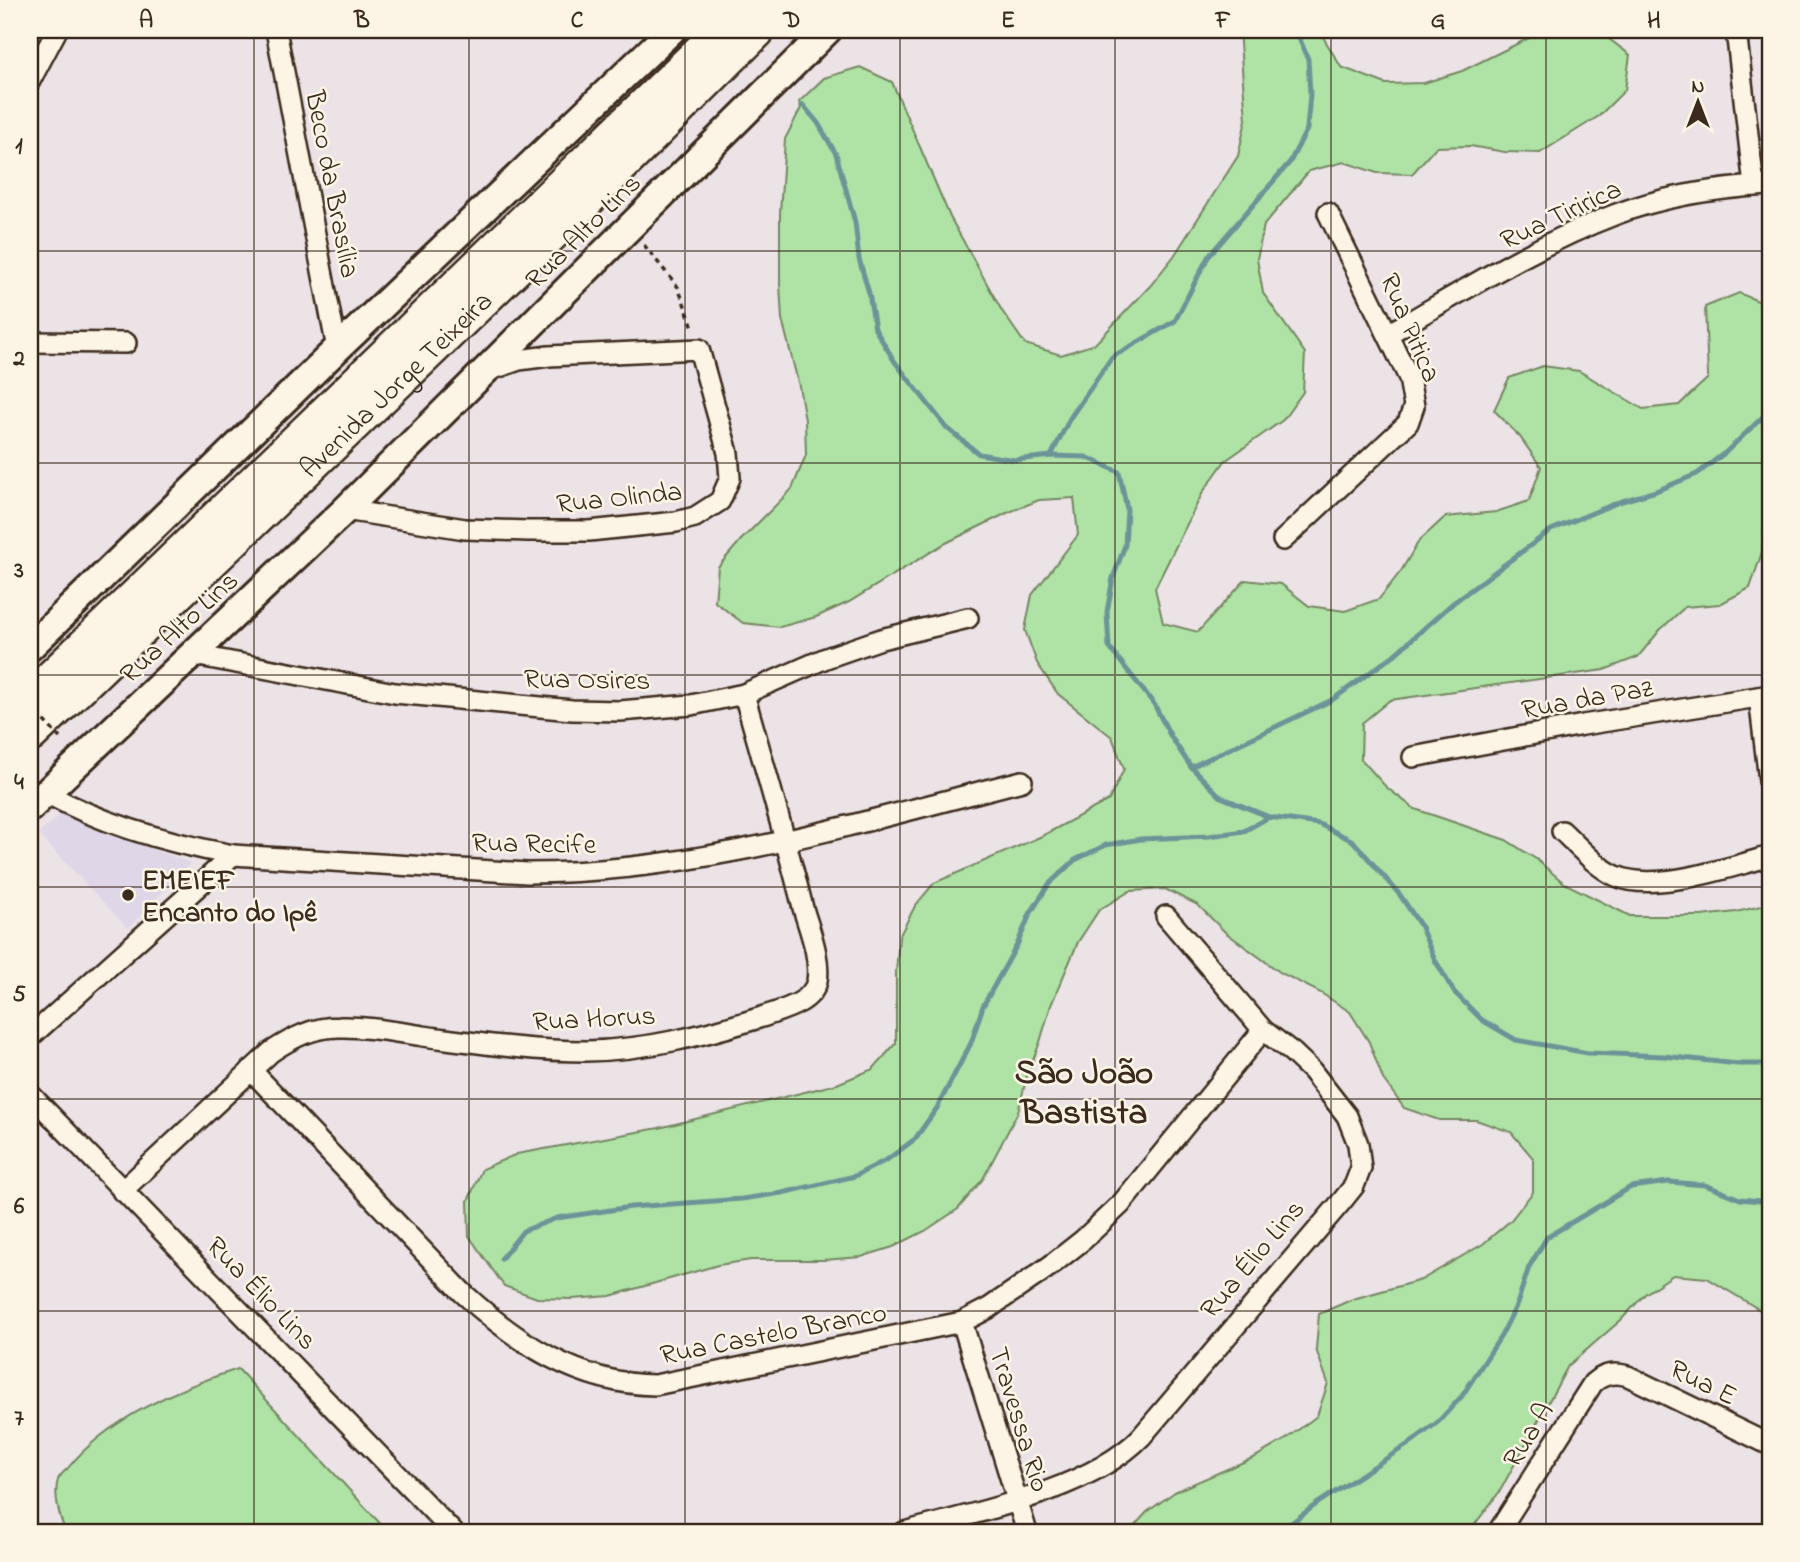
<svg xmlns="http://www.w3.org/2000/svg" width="1800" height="1562" viewBox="0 0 1800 1562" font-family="'Indie Flower',sans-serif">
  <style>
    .built { fill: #dfd6e7 }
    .green { fill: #aee3a5; stroke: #748662; stroke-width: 2 }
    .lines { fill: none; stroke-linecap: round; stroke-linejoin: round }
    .stream { stroke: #6c9498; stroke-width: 5 }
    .street-casing { stroke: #3b2a1e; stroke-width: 24 }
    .secondary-casing { stroke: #3b2a1e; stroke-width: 32 }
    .highway-casing { stroke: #3b2a1e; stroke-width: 40 }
    .path { stroke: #3b2a1e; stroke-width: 3.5; stroke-dasharray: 5 5; stroke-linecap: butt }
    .street { stroke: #fcf5e5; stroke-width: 19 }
    .secondary { stroke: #fcf5e5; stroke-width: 26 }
    .highway { stroke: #fcf5e5; stroke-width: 35 }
    .path-bridge { stroke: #3b2a1e; stroke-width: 3.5; stroke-dasharray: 5 5; stroke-linecap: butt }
    .grid { fill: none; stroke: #3b2a1e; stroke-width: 2; stroke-opacity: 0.55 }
    .poi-dot { fill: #3b2a1e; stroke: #fcf5e5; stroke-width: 2.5 }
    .labels { text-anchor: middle; stroke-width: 5; stroke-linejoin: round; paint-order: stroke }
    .street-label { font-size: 28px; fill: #3b2a1e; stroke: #fcf5e5 }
    .poi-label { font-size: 28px; font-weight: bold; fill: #3b2a1e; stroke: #fcf5e5; text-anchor: start }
    .district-label { font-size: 35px; font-weight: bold; fill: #3b2a1e; stroke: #fcf5e5 }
    .neatline { fill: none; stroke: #3b2a1e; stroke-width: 2.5 }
    .grid-label { font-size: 23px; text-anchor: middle; font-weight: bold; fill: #3b2a1e }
  </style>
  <rect width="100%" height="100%" fill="#ebe3e6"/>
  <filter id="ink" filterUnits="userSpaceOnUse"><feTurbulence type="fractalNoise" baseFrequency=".0143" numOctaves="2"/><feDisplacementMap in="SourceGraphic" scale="14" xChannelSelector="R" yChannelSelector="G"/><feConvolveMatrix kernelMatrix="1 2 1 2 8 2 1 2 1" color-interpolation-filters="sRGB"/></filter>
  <g filter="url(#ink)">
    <polygon class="built" points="60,815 190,863 128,928 38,834"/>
    <g class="green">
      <polygon points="1239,30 1322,30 1323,37 1341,67 1386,84 1424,83 1462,71 1529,38 1564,30 1600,32 1630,55 1625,90 1599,116 1540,153 1505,152 1470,146 1436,147 1412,174 1377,173 1344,162 1309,171 1264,225 1257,259 1263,293 1305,353 1303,392 1283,420 1225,461 1203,492 1155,588 1163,623 1198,632 1245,580 1281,584 1309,606 1345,611 1379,599 1401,571 1419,541 1445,517 1496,512 1529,501 1541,467 1520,437 1494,410 1509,378 1543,366 1579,371 1643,409 1679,405 1708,378 1705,307 1739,293 1770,306 1770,495 1765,516 1762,552 1750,588 1720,604 1685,607 1660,630 1638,657 1604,670 1390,700 1362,723 1361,759 1386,787 1415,809 1506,840 1536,859 1564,883 1630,916 1701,916 1736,912 1770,904 1770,1316 1707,1278 1673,1275 1645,1294 1621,1320 1568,1366 1500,1491 1469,1532 1129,1532 1147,1512 1176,1491 1255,1457 1286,1439 1317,1416 1328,1383 1316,1349 1319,1314 1353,1299 1421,1280 1483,1244 1511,1220 1533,1192 1533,1158 1511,1132 1476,1120 1439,1120 1404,1108 1383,1079 1369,1042 1350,1012 1321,993 1281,973 1225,932 1198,905 1165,889 1130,891 1099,910 1078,942 1051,1005 1040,1042 1027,1076 1018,1112 983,1179 958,1209 925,1231 893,1247 861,1257 823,1260 751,1260 718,1265 610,1296 572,1299 537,1298 504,1286 469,1236 468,1201 482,1169 517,1154 659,1128 837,1084 873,1069 896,1043 896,972 899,937 915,906 934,883 1042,836 1109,800 1124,769 1112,737 1058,694 1037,663 1025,630 1032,595 1078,535 1074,498 1039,500 1007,513 944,544 849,602 816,617 780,627 743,623 715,602 718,567 741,540 792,489 806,455 805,420 799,386 782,319 780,284 780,213 785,139 801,108 799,102 824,78 860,67 892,82 950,217 1002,311 1025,344 1061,355 1095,344 1150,286 1174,256 1238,156 1246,120"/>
      <path d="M238,1369l150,163h-322c-6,-12 -13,-38 -8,-52 1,-4 7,-9 10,-12 39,-49 112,-81 170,-99z"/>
    </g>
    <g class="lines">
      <g class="stream">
        <polyline points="803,105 818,123 836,154 855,222 859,259 869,293 875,329 895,362 947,428 979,454 1015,460 1051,456 1086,457 1119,472 1127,509 1125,545 1113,578 1107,612 1109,647 1154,704 1171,737 1191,767 1221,797 1269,817 1319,824 1353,841 1400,895 1420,925 1435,960 1454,992 1482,1020 1516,1040 1588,1053 1664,1056 1738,1064 1770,1064"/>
        <polyline points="1051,456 1070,418 1112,357 1175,321 1208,257 1290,162 1307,129 1310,94 1308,59 1296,30"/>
        <polyline points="1191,767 1332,700 1394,655 1453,603 1551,530 1619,502 1656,491 1697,474 1726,452 1770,410"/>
        <polyline points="501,1259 523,1231 557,1218 631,1207 742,1199 782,1193 855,1176 888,1159 915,1139 937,1108 971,1043 983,1006 1017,945 1030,914 1049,884 1075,860 1106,845 1141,839 1209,836 1244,831 1269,817"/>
        <polyline points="1285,1532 1290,1524 1318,1503 1410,1443 1438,1422 1462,1396 1501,1336 1517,1304 1529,1267 1547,1237 1631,1187 1669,1182 1705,1185 1740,1199 1770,1202"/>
      </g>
      <defs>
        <g id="street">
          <polyline points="276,30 337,349"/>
          <polyline points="1736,30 1754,186"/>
          <polyline points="30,81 57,30"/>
          <path d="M1388,334c74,-42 147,-89 226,-119 49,-19 104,-27 156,-30"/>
          <polyline points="30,342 126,343"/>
          <polyline points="345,510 465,529 528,531 589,531 676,522 695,517 720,501 730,478 728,453 699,349 549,356 519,360 488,371"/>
          <polyline points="1283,540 1408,423 1414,406 1409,378 1328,213"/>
          <polyline points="194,655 395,693 572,710 620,711 691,705 744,694 826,658 881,639 968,618"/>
          <polyline points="1759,697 1770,789"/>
          <polyline points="1413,757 1583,725 1770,695"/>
          <path d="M46,793c58,32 122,50 187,62l294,18c169,0 333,-51 495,-92"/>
          <path d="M1562,831c16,15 34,36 54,45 38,17 115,-9 154,-20"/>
          <polyline points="30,1037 233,855"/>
          <path d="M251,1070l212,223c54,50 116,91 192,92l307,-63 27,-14 61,-42 33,-26 38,-36 142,-174"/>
          <polyline points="30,1094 453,1532"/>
          <path d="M122,1191l149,-139c21,-14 42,-25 68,-25 28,-1 57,5 84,9 55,7 108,15 163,15 62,-1 119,-16 176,-34 19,-7 50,-13 55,-36 4,-23 -8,-52 -14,-73 -18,-72 -39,-143 -59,-214"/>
          <polyline points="962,1322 1027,1532"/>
          <path d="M904,1532c70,-19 186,-42 237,-95l201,-236 12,-15 7,-18 -3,-24 -11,-28 -36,-46 -19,-18 -29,-22 -97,-114"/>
          <path d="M1498,1532l95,-149c10,-9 22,-11 35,-7l142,69"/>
        </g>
        <g id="secondary">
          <polyline points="30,647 337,349 672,30"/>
          <polyline points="30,808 345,510 828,30"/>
        </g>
        <g id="highway">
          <polyline points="30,699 716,37"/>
          <path id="s1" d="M30,734l558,-536 169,-168"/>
        </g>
      </defs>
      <use href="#street" class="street-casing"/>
      <use href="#secondary" class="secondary-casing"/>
      <use href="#highway" class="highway-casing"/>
      <polyline class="path" points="644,245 678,287 694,330"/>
      <use href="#street" class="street"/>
      <use href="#secondary" class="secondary"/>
      <use href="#highway" class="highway"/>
      <polyline class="path-bridge" points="30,706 60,738"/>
    </g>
  </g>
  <path class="grid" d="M254,30v1502M469,30v1502M685,30v1502M900,30v1502M1115,30v1502M1331,30v1502M1546,30v1502M30,251h1740M30,463h1740M30,675h1740M30,887h1740M30,1099h1740M30,1311h1740"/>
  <circle class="poi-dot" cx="128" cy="895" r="7"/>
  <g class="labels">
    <g class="street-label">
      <text transform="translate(334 184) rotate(79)" y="10">Beco da Brasília</text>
      <text transform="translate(1560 213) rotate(-25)" y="10">Rua Tiririca</text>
      <text transform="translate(582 230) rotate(-45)" y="10">Rua Alto Lins</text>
      <text transform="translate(1412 327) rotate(67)" y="10">Rua Pitica</text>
      <text dy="10" stroke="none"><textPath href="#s1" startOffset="506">Avenida Jorge Teixeira</textPath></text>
      <text transform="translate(619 496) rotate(-6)" y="10">Rua Olinda</text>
      <text transform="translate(178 626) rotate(-43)" y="10">Rua Alto Lins</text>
      <text transform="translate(587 678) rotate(1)" y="10">Rua Osires</text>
      <text transform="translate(1587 697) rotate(-10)" y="10">Rua da Paz</text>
      <text transform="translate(534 842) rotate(1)" y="10">Rua Recife</text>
      <text transform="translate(594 1017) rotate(-3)" y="10">Rua Horus</text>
      <text transform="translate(1251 1258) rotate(-50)" y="10">Rua Élio Lins</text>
      <text transform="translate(263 1292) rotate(46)" y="10">Rua Élio Lins</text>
      <text transform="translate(773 1332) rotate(-11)" y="10">Rua Castelo Branco</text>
      <text transform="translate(1704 1381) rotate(26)" y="10">Rua E</text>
      <text transform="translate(1021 1419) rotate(73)" y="10">Travessa Rio</text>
      <text transform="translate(1527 1434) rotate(-58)" y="10">Rua A</text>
    </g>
    <g class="poi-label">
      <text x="142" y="889">EMEIEF<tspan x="142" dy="32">Encanto do Ipê</tspan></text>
    </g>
    <g class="district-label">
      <text x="1084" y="1083">São João<tspan x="1084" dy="40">Bastista</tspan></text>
    </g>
  </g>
  <rect width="1800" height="1562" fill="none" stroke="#fcf5e5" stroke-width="77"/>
  <g transform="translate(1698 102)" stroke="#fcf5e5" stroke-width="5" paint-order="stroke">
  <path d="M0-5L12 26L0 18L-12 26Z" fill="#3b2a1e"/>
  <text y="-10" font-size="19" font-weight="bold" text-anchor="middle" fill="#3b2a1e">N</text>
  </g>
  <rect x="38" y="38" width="1724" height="1486" class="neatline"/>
  <g class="grid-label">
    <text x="146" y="27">A</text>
    <text x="362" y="27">B</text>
    <text x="577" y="27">C</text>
    <text x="792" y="27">D</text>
    <text x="1008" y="27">E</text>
    <text x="1223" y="27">F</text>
    <text x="1438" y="27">G</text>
    <text x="1654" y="27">H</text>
    <text x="19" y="153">1</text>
    <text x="19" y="365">2</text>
    <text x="19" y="577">3</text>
    <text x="19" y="789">4</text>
    <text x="19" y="1001">5</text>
    <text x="19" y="1213">6</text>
    <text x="19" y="1425">7</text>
  </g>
</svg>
